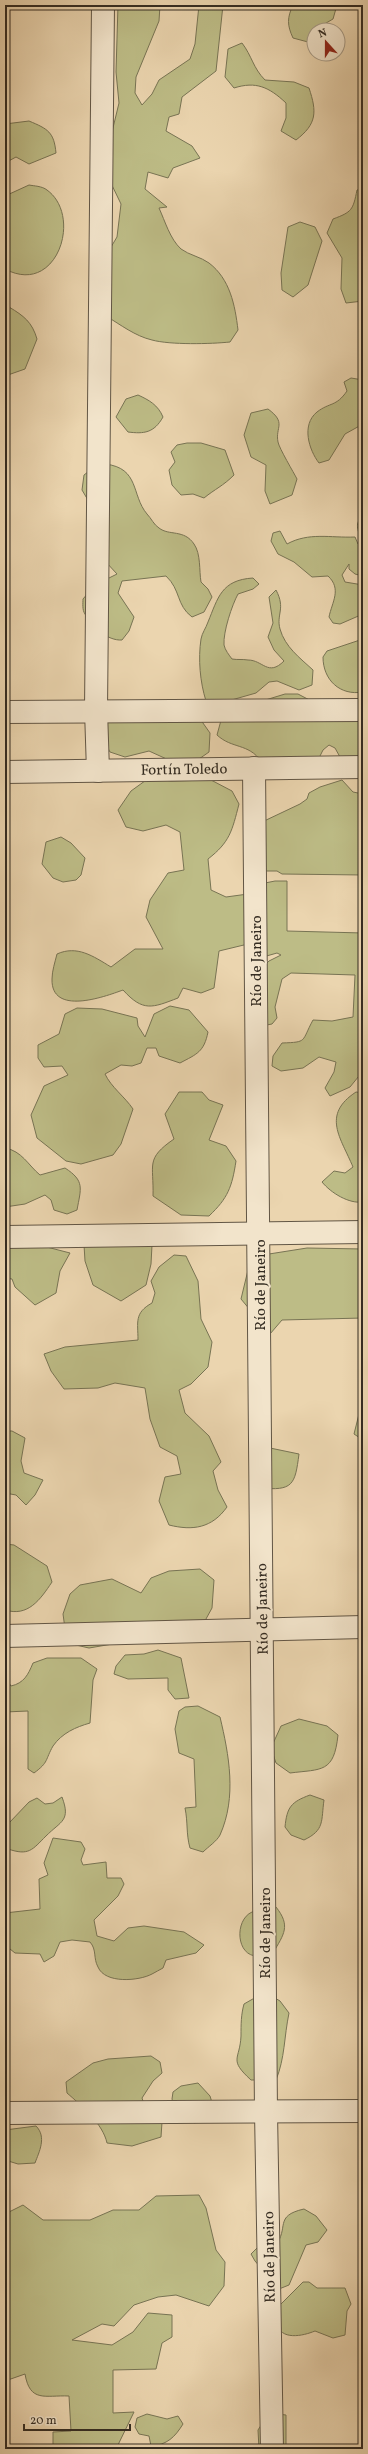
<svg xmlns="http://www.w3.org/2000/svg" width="368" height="2454" viewBox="0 0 368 2454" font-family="Vollkorn,serif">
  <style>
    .green { fill: #bdbc86; stroke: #787454 }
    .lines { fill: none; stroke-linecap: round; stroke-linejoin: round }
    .minor-casing { stroke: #625645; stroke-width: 24 }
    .minor { stroke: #f2e4cb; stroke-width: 22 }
    .labels { text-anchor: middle; stroke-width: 4; stroke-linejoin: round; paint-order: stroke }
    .street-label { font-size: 15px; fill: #342c22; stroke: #f2e4cb }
  </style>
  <rect width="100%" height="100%" fill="#ebd5af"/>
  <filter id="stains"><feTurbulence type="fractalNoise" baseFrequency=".005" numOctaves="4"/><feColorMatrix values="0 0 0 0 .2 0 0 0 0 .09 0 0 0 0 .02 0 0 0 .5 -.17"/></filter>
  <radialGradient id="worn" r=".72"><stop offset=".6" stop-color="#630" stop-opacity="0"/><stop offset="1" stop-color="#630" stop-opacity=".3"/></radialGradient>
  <g class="green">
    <path d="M118,5h42l-1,16 -23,56 -1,16 7,12 10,-11 7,-14 31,-21 5,-15 4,-39h24l-7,66 -34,26 -3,17 -10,3 -3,14 26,15 8,12 -27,10 -5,10 -20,-6 -3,17 22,18 -8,1c6,13 11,31 22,41 8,6 20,8 28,14 21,16 26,42 29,67l-8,12c-19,2 -60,3 -78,-2 -17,-4 -31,-15 -46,-24l2,-64 9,-15 4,-33 -13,-27 4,-45 7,-29 -3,-31z"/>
    <path d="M293,5h44l-4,14 -19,11 -6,12 -15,-4c-6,-13 -6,-20 0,-33z"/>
    <path d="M242,43c10,13 11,25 23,37l29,2 15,6c8,24 8,36 -13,52l-15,-9 5,-13v-15c-17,-16 -30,-22 -52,-15l-9,-11 3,-28z"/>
    <path d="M29,121c19,8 25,11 27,32l-27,11 -13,-7 -11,6v-39z"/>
    <path d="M29,185c5,1 13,1 18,5 36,26 10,107 -42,79v-73z"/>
    <path d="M363,189v112l-17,2 -5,-14 1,-31 -15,-25 6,-14c19,-7 20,-9 24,-29z"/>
    <polygon points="300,222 315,227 322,241 308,285 293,297 282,290 281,273 288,227"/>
    <path d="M9,307c15,9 23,15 28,32l-12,30 -20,7v-68z"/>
    <path d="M351,378l12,2v44l-18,10 -16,26 -10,3c-10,-13 -18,-38 -2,-51 13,-10 19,-5 30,-21l-3,-9z"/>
    <path d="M138,395c11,5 20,10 25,22 -9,16 -19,17 -35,15l-12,-15 10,-18z"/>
    <path d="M268,409c19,14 7,18 10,33 1,6 16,31 19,37l-5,16 -22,9 -5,-13 1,-26 -15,-8 -7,-22 7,-22z"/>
    <path d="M187,443h14l24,7 9,25c-11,11 -19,14 -30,23l-11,-4 -12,1 -9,-10 -3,-15 6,-8 -4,-10 6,-7z"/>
    <path d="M105,464c35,4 26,31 42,50 4,4 7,11 12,14 10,8 25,1 35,16 7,10 5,26 7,38l7,7 4,8 -8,15 -12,5c-16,-12 -11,-27 -26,-41l-44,5 -4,12 16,24 -5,14 -7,9c-14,1 -31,-13 -37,-26 -3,-4 -2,-11 -2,-15l12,-14 22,-11 -12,-13 -7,-44 -16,-27 2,-15 9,-7z"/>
    <path d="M363,516v60l-8,-2 -6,-5v-5l-7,11 3,7 18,3v29l-23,10 -7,-1 -4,-6c3,-15 13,-28 -1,-41l-16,1 -18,-15 -16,-8 -7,-13 2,-8 7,-2 7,13c22,-12 43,-6 68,-7l3,7 3,-5c-3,-9 -7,-16 2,-23z"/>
    <path d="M253,578l6,6 -6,5 -15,5c-6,11 -15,38 -14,51 1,5 5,10 8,14 6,1 10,0 16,1 15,0 20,17 36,1l-10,-11 -6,-13 5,-14 -4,-26 7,-7c10,19 0,24 4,39 5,18 20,29 33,41l-1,15 -13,5 -22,-9 -8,1 -13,11 -28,8h-22c-6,-19 -8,-42 -5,-62 1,-6 5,-11 7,-17 10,-24 13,-42 45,-44z"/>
    <path d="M363,639v53c-23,4 -40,-12 -40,-35l4,-6z"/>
    <path d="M285,694h13l21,11 30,-1 14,-8v65l-23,-4 -5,-9 -6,-3 -6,5 -6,12 -56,-1c-13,-18 -29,-12 -44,-26l6,-22z"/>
    <polygon points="198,716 210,733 209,752 199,759 171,761 149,751 125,757 110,752 104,741 104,719"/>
    <path d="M149,778l22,3 40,-1 21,11 7,13c-7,27 -9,38 -31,55l3,31 15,7 22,-3v50l-29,7 -5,37 -13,5 -18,-5 -5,10c-26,10 -35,14 -55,-8 -19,7 -72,26 -71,-11 0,-8 3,-17 5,-25 20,-9 36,2 54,13l24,-18h28l-17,-32 4,-17 18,-27 16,-3 -4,-38 -14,-7 -23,6 -17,-4 -8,-17 13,-19z"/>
    <polygon points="342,780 353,792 363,794 363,875 282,874 277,871 263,871 262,822 300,804 307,799 309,793 320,787"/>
    <polygon points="61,837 71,843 85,858 81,875 76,880 63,882 53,878 42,864 46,842"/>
    <path d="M275,881h12v50l76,2v138l-13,16 -20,9 -5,-8 9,-16 2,-10 -17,-5 -16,11 -22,3 -9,-5 1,-10 9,-13c26,-1 19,-1 31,-23l19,1 21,-4 2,-42 -64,-2 -9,6 -7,28 2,11 -5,6 -16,3 8,-61 5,-5 12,-6 -4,-2 -14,4 2,-74z"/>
    <path d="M170,1006l19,4 19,22c-4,20 -11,22 -28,31l-21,-7 -3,-8h-9l-6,15 -9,3 -11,-1 -16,9c6,13 20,23 28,35l-12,35 -8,11 -32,9 -15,-3 -29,-23 -6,-23 13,-29 24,-11 -6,-9 -18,1 -6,-9v-13l21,-11 6,-20 12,-6 25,1 35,9 1,8 7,11 9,-23z"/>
    <path d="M179,1092h23l7,8 14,5 -14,35 17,6 10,15c-4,26 -8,37 -27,55l-28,-1 -28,-19c1,-32 -8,-37 21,-57l-9,-25z"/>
    <path d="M356,1092l7,1v109c-14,2 -32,-9 -41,-20l12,-11 11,2 8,-6c-12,-29 -32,-52 3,-75z"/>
    <path d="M5,1148c17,3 23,17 35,27l25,-7c20,13 16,20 12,42l-10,4 -13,-4 -3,-10 -6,-5 -20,9 -20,3z"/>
    <polygon points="5,1245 39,1245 70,1253 60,1271 56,1293 35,1305 15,1287 12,1279 5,1278"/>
    <polygon points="84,1245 152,1245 151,1264 146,1285 121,1301 93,1285 85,1261"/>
    <polygon points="307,1248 363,1249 363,1318 282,1320 270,1334 241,1299 248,1270 269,1254"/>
    <path d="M174,1255l12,1 12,25 3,38 11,23 -4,25 -17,17 -12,6 6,23 24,23 12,26 -8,9 5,19 9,17c-15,21 -34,24 -58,18l-10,-24 6,-24 16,-3 -4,-18 -17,-9 -10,-28 -5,-31 -30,-5 -17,5 -34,1 -13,-18 -7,-17 21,-7 73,-7c0,-18 -4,-27 14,-37l3,-10 -4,-12 8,-14z"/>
    <polygon points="363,1407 363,1440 354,1434 360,1410"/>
    <polygon points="5,1431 12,1431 25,1438 21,1461 24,1473 43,1480 35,1495 26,1505 16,1495 5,1493"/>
    <path d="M270,1448l29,6c-4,31 -6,37 -39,34z"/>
    <path d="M5,1544l9,1 33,21 5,16c-12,18 -24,35 -47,28z"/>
    <polygon points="200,1569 214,1580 212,1608 195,1639 130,1641 89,1648 67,1643 63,1614 70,1594 80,1585 112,1579 141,1593 151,1578 169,1571"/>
    <polygon points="158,1650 181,1658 189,1698 175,1699 168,1690 168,1678 128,1679 114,1674 116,1666 125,1655 144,1654"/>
    <path d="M47,1658h34l16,11 -4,11 -3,43c-14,4 -28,10 -37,23 -8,14 -4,16 -19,27l-6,-4v-58l-23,1v-35l6,9c13,-3 17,-11 22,-23z"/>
    <path d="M198,1706l22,11c9,38 17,80 0,118 -3,6 -12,12 -17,17l-13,-4c-4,-14 -2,-26 -5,-40l11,-1 -2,-48 -15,-6 -4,-24 4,-18 6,-4z"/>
    <path d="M299,1719l28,7 11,9c-4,38 -16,34 -48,38l-14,-10 -5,-15 10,-22z"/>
    <path d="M310,1795l14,5c-3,21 1,30 -20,40l-13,-5 -6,-8c2,-20 6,-25 25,-32z"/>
    <path d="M62,1797c9,24 -1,24 -16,39 -14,14 -17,20 -38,13l-3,3v-31l4,2 20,-21 8,-4 8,6 8,-1z"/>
    <path d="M53,1838l28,4 4,7 -4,11 2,5 23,-3 1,16h14l3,6 -6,12 -24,24 3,16 17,5 14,-13 16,-2 40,6 20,13 -8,8 -30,7 -3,8c-4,2 -7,4 -11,6 -13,7 -47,10 -54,-7 -5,-9 -1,-17 -8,-25l-18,-2 -12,2 -6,14 -10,6 -4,-8 -25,-1 -10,-8v-32l35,-4 -1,-30 9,-4 -4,-12z"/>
    <path d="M276,1907c15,19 8,27 -3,46 -4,1 -10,3 -15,3 -22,1 -24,-36 -6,-44 7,-3 16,-3 24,-5z"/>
    <path d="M265,1992l15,9 9,12c-5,24 -4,45 -13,67h-25c-23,-21 -11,-20 -10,-44 0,-12 0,-21 3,-32z"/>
    <path d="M151,2056l9,6 2,11 -9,8 -11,17 3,9 17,15 -1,15 -29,9 -25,-3c-4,-19 -25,-37 -40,-50l-1,-11 27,-19 15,-4z"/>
    <polygon points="198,2083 210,2096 214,2109 195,2123 177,2117 172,2099 173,2092 181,2086"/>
    <path d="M36,2126c11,11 3,26 -1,37l-17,1 -13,-4v-30z"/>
    <path d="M199,2195l7,13 10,42 9,12 -1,24 -15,20 -33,-11 -18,2 -24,8 -20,21 -12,-2 -30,16 40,5 21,-13 15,-19 24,2v22l-10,6 -6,26 -43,1v43l21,-1 -18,37h-63v-17l18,-1 -2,-35c-24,-1 -39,7 -44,-22l-20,7v-167l18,-9 20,15h47l23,-10h26l17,-14z"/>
    <path d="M304,2209l12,7 11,14 -9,12 -12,3 -17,40 -10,4 -24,-28 -4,-7 10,-10 14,2c15,-18 -2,-30 29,-37z"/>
    <path d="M303,2282h6l8,6h28l6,16 -4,7 -2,24 -12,3 -18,-7c-12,5 -35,10 -38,-8 -1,-5 0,-11 1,-16z"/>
    <polygon points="269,2413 286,2415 286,2449 259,2449 258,2430"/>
    <path d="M147,2414l20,5 11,-3 5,8c-8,13 -16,21 -32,22l-2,-10 -10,-2 -4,-7 2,-9z"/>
  </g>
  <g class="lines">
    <defs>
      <g id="minor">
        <polyline points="5,712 363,710"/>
        <polyline points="254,768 266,2112 272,2449"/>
        <polyline points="98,771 96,710 103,5"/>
        <polyline points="5,772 363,767"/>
        <polyline points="5,1237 363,1232"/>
        <polyline points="5,1636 363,1627"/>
        <polyline points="5,2113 363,2111"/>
      </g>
    </defs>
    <use href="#minor" class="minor-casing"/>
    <use href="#minor" class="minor"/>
  </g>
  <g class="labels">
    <g class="street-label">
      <text transform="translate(184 769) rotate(-1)" y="5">Fortín Toledo</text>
      <text transform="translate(256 961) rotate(-90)" y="5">Río de Janeiro</text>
      <text transform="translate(260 1285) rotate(-90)" y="5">Río de Janeiro</text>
      <text transform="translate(262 1609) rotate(-91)" y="5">Río de Janeiro</text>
      <text transform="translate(265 1933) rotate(-90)" y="5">Río de Janeiro</text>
      <text transform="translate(269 2257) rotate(-91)" y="5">Río de Janeiro</text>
    </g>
  </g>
  <rect width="368" height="2454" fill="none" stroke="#ebd5af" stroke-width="20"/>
  <rect x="6" y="6" width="356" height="2442" fill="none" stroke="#342c22" stroke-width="2"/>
  <rect x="10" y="10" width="348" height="2434" fill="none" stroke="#342c22"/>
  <g transform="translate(326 42) rotate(339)"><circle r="19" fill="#f2e4cb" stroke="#a69a87"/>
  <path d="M0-3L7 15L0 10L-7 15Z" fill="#8f2418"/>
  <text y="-6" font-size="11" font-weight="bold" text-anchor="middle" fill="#342c22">N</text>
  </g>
  <path d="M24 2424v6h106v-6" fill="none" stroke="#342c22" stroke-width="2"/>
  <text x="30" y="2424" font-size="12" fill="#342c22" stroke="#f2e4cb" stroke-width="3" paint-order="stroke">20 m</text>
  <rect width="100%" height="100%" filter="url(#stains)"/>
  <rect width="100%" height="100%" fill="url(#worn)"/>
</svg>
